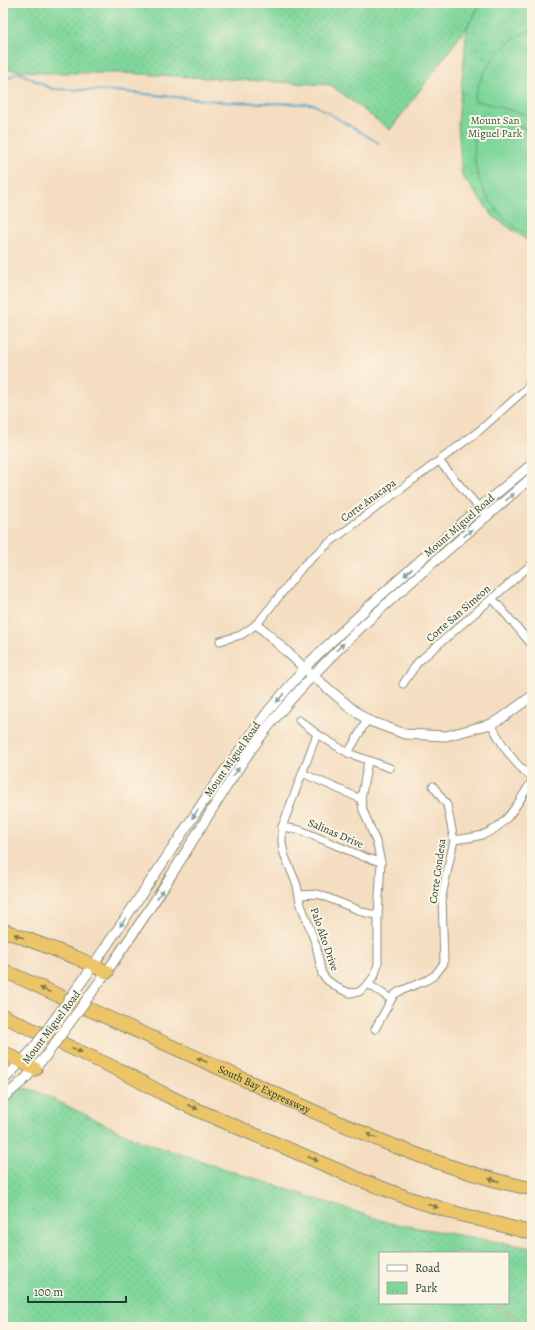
<svg xmlns="http://www.w3.org/2000/svg" width="535" height="1330" viewBox="0 0 535 1330" font-family="Alegreya,serif">
  <style>
    .grass { fill: url(#grass-dots); stroke: #508a68 }
    .park { fill: url(#park-crowns); stroke: #508a68 }
    .garden { fill: #80d79c; stroke: #508a68 }
    .lines { fill: none; stroke-linecap: round; stroke-linejoin: round }
    .stream { stroke: #53a5ce; stroke-width: 2 }
    .minor-casing { stroke: #8a8d7a; stroke-width: 9 }
    .tertiary-casing { stroke: #8a8d7a; stroke-width: 11 }
    .motorway-casing { stroke: #8a8d7a; stroke-width: 15 }
    .minor { stroke: #fff; stroke-width: 7 }
    .tertiary { stroke: #fff; stroke-width: 9 }
    .motorway { stroke: #ecc569; stroke-width: 13 }
    .tertiary-bridge-casing { stroke: #8a8d7a; stroke-width: 11; stroke-linecap: butt }
    .tertiary-bridge { stroke: #fff; stroke-width: 9 }
    .oneway { fill: #8f9e9a }
    .oneway2 { fill: #7b7a4c }
    .labels { text-anchor: middle; stroke-width: 4; stroke-linejoin: round; paint-order: stroke }
    .park-label { font-size: 11px; fill: #325c49; stroke: #fcf5e5 }
    .street-label { font-size: 11px; fill: #1f3d34; stroke: #fcf5e5 }
  </style>
  <defs>
    <pattern id="grass-dots" width="8" height="8" patternUnits="userSpaceOnUse"><rect width="8" height="8" fill="#80d79c"/><path d="M2 2h.1M6 6h.1" fill="none" stroke="#6eb987" stroke-width="1.8" stroke-linecap="round"/></pattern>
    <pattern id="park-crowns" width="20" height="18" patternUnits="userSpaceOnUse"><rect width="20" height="18" fill="#80d79c"/><path d="M2 6a3 3 0 1 1 6 0M12 15a3 3 0 1 1 6 0" fill="none" stroke="#6eb987"/></pattern>
  </defs>
  <rect width="100%" height="100%" fill="#fcf5e5"/>
  <filter id="ink" filterUnits="userSpaceOnUse"><feTurbulence type="fractalNoise" baseFrequency=".025" numOctaves="2"/><feDisplacementMap in="SourceGraphic" scale="8" xChannelSelector="R" yChannelSelector="G"/><feConvolveMatrix kernelMatrix="1 2 1 2 8 2 1 2 1" color-interpolation-filters="sRGB"/></filter>
  <filter id="wash" filterUnits="userSpaceOnUse"><feTurbulence type="fractalNoise" baseFrequency=".012" numOctaves="4" result="noise"/><feDisplacementMap in="SourceGraphic" scale="16" xChannelSelector="R" yChannelSelector="G"/><feGaussianBlur stdDeviation="0.9" result="paint"/><feColorMatrix in="noise" values="0 0 0 0 0 0 0 0 0 0 0 0 0 0 0 0 0 1.4 0 .05"/><feComposite in="paint" operator="in"/></filter>
  <g filter="url(#wash)">
    <rect width="100%" height="100%" fill="#f4ddc0"/>
    <g class="grass">
      <polygon points="3,3 481,3 467,27 390,130 331,85 122,73 45,73 10,69 3,73"/>
      <polygon points="3,1083 36,1091 140,1141 390,1223 532,1248 532,1327 527,1327 495,1303 508,1303 508,1253 430,1253 426,1250 429,1253 380,1253 380,1303 492,1303 523,1327 3,1327"/>
    </g>
    <polygon class="park" points="481,3 532,3 532,249 528,241 494,217 462,176 458,123 467,27"/>
    <g class="garden">
      <path d="M532,30v86l-58,-16c7,-30 27,-60 58,-70z"/>
      <path d="M478,116l54,14v106c-13,-5 -23,-13 -32,-23 -28,-31 -29,-58 -22,-97z"/>
    </g>
    <g class="lines">
      <polyline class="stream" points="3,81 18,72 52,89 115,91 226,102 313,104 379,143"/>
    </g>
  </g>
  <g filter="url(#ink)">
    <g class="lines">
      <defs>
        <g id="minor">
          <polyline points="439,461 487,517"/>
          <polyline points="492,598 532,645"/>
          <polyline points="220,641 241,635 257,624 304,565 329,543 480,430 528,387 532,378"/>
          <polyline points="403,684 418,662 532,564"/>
          <polyline points="299,720 317,734 348,753 390,768"/>
          <path d="M491,724c11,20 21,39 41,53"/>
          <polyline points="317,734 282,827 282,842 284,854 297,885 300,902 316,945 322,974 327,980 338,988 350,993 359,992 368,984 375,975 378,963 378,915 381,862 377,844 363,810 361,799 368,761"/>
          <polyline points="348,753 367,720"/>
          <polyline points="302,773 361,799"/>
          <polyline points="282,827 300,830 364,857 381,862"/>
          <path d="M454,840c9,-2 20,-2 28,-5 25,-8 36,-33 50,-54"/>
          <polyline points="300,895 318,894 366,913 378,915"/>
          <polyline points="368,984 391,999"/>
          <polyline points="375,1029 394,995 398,992 427,980 435,975 444,963 442,896 454,840 447,805 433,786"/>
        </g>
        <g id="tertiary">
          <polyline points="257,624 313,676 350,707 367,720 405,734 446,736 491,724 502,718 532,696"/>
          <polyline points="90,970 158,870 215,784 269,710 311,661 369,606 479,508 532,464"/>
          <path d="M103,977c23,-33 46,-66 67,-100 36,-56 68,-115 111,-166 74,-87 165,-158 251,-234"/>
          <polyline points="3,1081 33,1049"/>
          <polyline points="3,1098 24,1080 45,1057"/>
        </g>
        <g id="motorway">
          <polyline points="3,930 77,958 107,972"/>
          <path id="s1" d="M3,970c75,35 151,68 225,102 99,46 198,94 304,117"/>
          <polyline points="3,1016 121,1071 160,1092 195,1109 363,1181 411,1199 455,1213 532,1233"/>
          <polyline points="3,1052 35,1069"/>
        </g>
      </defs>
      <use href="#minor" class="minor-casing"/>
      <use href="#tertiary" class="tertiary-casing"/>
      <use href="#motorway" class="motorway-casing"/>
      <use href="#minor" class="minor"/>
      <use href="#tertiary" class="tertiary"/>
      <use href="#motorway" class="motorway"/>
      <defs>
        <g id="tertiary-bridge">
          <polyline points="33,1049 88,973"/>
          <polyline points="45,1057 100,981"/>
        </g>
      </defs>
      <use href="#tertiary-bridge" class="tertiary-bridge-casing"/>
      <use href="#tertiary-bridge" class="tertiary-bridge"/>
    </g>
    <defs><path id="oneway-solid" d="M-6-.8H1V-3.2L6.5 0L1 3.2V.8H-6Z"/></defs>
    <g class="oneway">
      <use href="#oneway-solid" transform="translate(510 497) rotate(-41)"/>
      <use href="#oneway-solid" transform="translate(468 533) rotate(-41)"/>
      <use href="#oneway-solid" transform="translate(408 572) rotate(139)"/>
      <use href="#oneway-solid" transform="translate(340 647) rotate(-44)"/>
      <use href="#oneway-solid" transform="translate(280 698) rotate(130)"/>
      <use href="#oneway-solid" transform="translate(236 772) rotate(-54)"/>
      <use href="#oneway-solid" transform="translate(195 814) rotate(123)"/>
      <use href="#oneway-solid" transform="translate(160 894) rotate(-57)"/>
      <use href="#oneway-solid" transform="translate(123 922) rotate(124)"/>
    </g>
    <g class="oneway2">
      <use href="#oneway-solid" transform="translate(19 936) rotate(-159)"/>
      <use href="#oneway-solid" transform="translate(45 990) rotate(-155)"/>
      <use href="#oneway-solid" transform="translate(77 1050) rotate(25)"/>
      <use href="#oneway-solid" transform="translate(202 1060) rotate(-155)"/>
      <use href="#oneway-solid" transform="translate(193 1107) rotate(25)"/>
      <use href="#oneway-solid" transform="translate(372 1136) rotate(-158)"/>
      <use href="#oneway-solid" transform="translate(313 1159) rotate(24)"/>
      <use href="#oneway-solid" transform="translate(494 1180) rotate(-164)"/>
      <use href="#oneway-solid" transform="translate(433 1206) rotate(18)"/>
    </g>
  </g>
  <g class="labels">
    <g class="park-label">
      <text x="495" y="124">Mount San<tspan x="495" dy="13">Miguel Park</tspan></text>
    </g>
    <g class="street-label">
      <text transform="translate(368 500) rotate(-36)" y="4">Corte Anacapa</text>
      <text transform="translate(459 525) rotate(-41)" y="4">Mount Miguel Road</text>
      <text transform="translate(458 613) rotate(-41)" y="4">Corte San Simeon</text>
      <text transform="translate(232 759) rotate(-55)" y="4">Mount Miguel Road</text>
      <text transform="translate(336 833) rotate(23)" y="4">Salinas Drive</text>
      <text transform="translate(437 871) rotate(-82)" y="4">Corte Condesa</text>
      <text transform="translate(325 939) rotate(71)" y="4">Palo Alto Drive</text>
      <text transform="translate(51 1027) rotate(-53)" y="4">Mount Miguel Road</text>
      <text dy="4" stroke="none"><textPath href="#s1" startOffset="287">South Bay Expressway</textPath></text>
    </g>
  </g>
  <rect width="535" height="1330" fill="none" stroke="#fcf5e5" stroke-width="16"/>
  <rect x="379" y="1252" width="130" height="52" fill="#fcf5e5" stroke="#a4ab9e"/>
  <rect x="387" y="1265" width="20" height="6" fill="#ffffff" stroke="#a4ab9e"/>
  <text x="415" y="1272" font-size="12" fill="#1f3d34">Road</text>
  <rect x="387" y="1282" width="20" height="12" fill="url(#park-crowns)" stroke="#a4ab9e"/>
  <text x="415" y="1292" font-size="12" fill="#1f3d34">Park</text>
  <path d="M28 1296v6h98v-6" fill="none" stroke="#1f3d34" stroke-width="2"/>
  <text x="34" y="1296" font-size="12" fill="#1f3d34" stroke="#fcf5e5" stroke-width="3" paint-order="stroke">100 m</text>
</svg>
